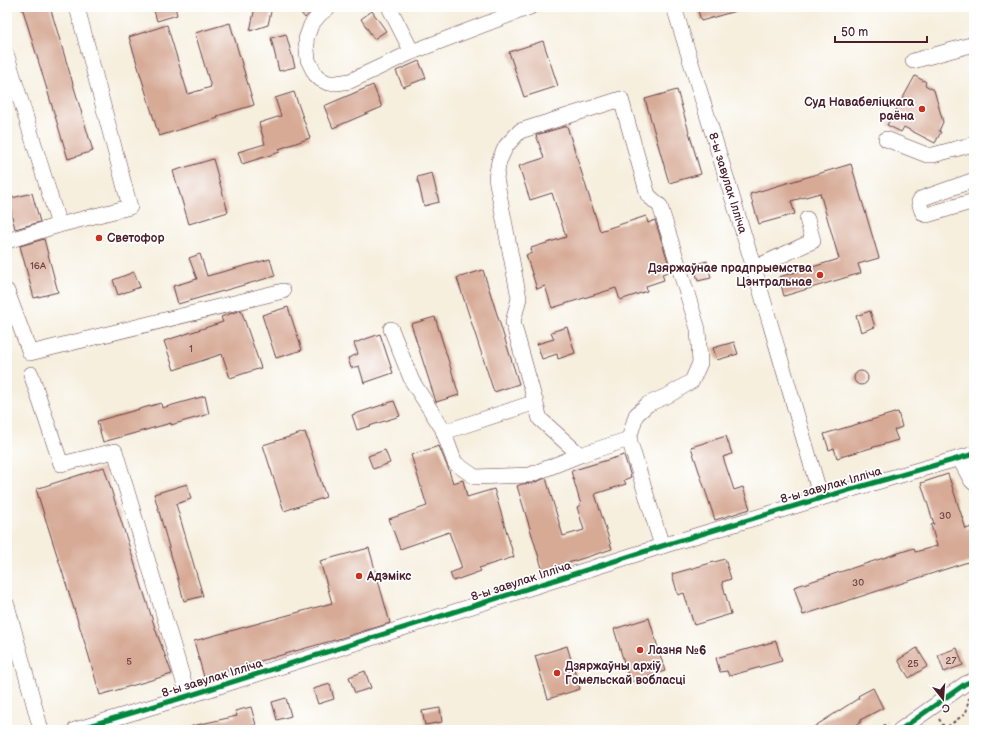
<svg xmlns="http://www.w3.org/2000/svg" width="981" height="737" viewBox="0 0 981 737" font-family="'Balsamiq Sans',sans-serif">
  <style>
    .building { fill: #d7aa96 }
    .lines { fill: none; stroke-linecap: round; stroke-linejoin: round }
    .minor-casing { stroke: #643e46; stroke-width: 16 }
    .path { stroke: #643e46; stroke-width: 2; stroke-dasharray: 3 3; stroke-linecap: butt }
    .minor { stroke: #fff; stroke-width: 15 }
    .cycleway-casing { stroke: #fff; stroke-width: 8 }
    .cycleway { stroke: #00873e; stroke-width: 5 }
    .poi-dot { fill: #c8321e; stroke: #fff; stroke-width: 1.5 }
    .labels { text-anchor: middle; stroke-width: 3.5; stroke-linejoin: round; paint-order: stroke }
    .number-label { font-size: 10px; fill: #6d4246 }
    .poi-label { font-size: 12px; font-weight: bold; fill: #4a1f2b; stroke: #fff; text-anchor: start }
    .street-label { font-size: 12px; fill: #4a1f2b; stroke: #fff }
  </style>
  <rect width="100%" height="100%" fill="#fff"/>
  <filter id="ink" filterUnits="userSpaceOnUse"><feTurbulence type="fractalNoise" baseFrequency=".025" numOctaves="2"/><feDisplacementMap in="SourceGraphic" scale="8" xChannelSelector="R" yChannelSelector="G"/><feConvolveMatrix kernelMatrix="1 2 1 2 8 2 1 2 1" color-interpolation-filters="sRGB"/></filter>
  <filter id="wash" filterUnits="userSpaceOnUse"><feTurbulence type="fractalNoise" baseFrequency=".012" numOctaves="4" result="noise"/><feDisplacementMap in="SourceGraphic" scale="16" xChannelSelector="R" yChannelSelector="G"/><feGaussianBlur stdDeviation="0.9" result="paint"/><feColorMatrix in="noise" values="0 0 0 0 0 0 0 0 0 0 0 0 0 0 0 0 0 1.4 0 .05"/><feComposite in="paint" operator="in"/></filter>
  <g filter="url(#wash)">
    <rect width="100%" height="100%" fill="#f6efde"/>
    <g id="blocks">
      <g class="building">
        <polygon points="22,7 50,7 93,151 68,159"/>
        <polygon points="153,7 175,7 177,15 157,21"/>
        <polygon points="255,7 272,7 268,25 250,31"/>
        <polygon points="296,7 314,7 305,18"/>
        <polygon points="697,7 739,7 739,10 701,21"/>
        <polygon points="372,11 386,31 374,39 361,19"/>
        <polygon points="230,23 254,105 217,116 218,118 159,136 129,37 167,25 188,94 211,87 195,33"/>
        <polygon points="286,34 295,67 279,71 271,38"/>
        <polygon points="543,41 558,86 524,97 509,52"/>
        <polygon points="419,61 426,78 403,87 396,71"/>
        <polygon points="915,76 926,82 925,85 934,90 943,122 939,131 941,132 935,143 904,127 901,132 887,125 893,114 894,114"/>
        <polygon points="373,85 382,107 333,128 324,106"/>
        <polygon points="677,90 701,174 669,183 645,99"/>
        <polygon points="294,92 310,138 279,149 280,152 242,164 238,152 265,144 259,123 281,116 275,98"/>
        <polygon points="567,126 600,231 646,216 648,223 655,220 671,271 662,274 664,280 646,286 647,291 620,300 616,288 552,308 545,286 537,289 526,255 532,253 531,248 566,237 552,193 530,200 519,166 544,158 536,135"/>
        <polygon points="213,159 228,212 189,224 173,171"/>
        <polygon points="851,164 879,258 858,264 861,273 784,296 779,277 839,259 820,193 791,201 795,214 759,224 750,194"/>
        <polygon points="432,173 439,202 424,206 417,177"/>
        <polygon points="32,193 40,222 15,229 8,199"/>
        <polygon points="44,239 58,292 34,298 20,246"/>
        <polygon points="200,254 207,276 270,259 275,276 178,304 173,286 197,279 189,258"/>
        <polygon points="707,261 711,278 698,281 694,265"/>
        <polygon points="483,270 519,384 494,392 457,278"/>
        <polygon points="134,272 140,287 118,295 113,280"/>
        <polygon points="288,307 302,350 276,358 262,315"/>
        <polygon points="241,310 261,368 230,378 222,354 174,370 164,341 223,322 221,317"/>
        <polygon points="870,311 875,327 861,332 856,316"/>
        <polygon points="435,317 459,395 436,402 411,324"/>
        <polygon points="567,327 575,353 558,359 557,354 542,359 537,344 554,339 551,332"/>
        <polygon points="380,334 393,373 364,383 359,366 351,368 348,358 358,354 354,343"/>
        <polygon points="734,342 738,354 717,360 713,348"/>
        <circle cx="861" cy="378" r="7"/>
        <polygon points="205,396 209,414 171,425 171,423 103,442 97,421 161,403 162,408"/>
        <polygon points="394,401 400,416 357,430 352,415"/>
        <polygon points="898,412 902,427 894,430 898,440 837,458 834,448 829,450 824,434"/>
        <polygon points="305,432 326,497 284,511 263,445"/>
        <polygon points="726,436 732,454 723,457 734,490 743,487 750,509 715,520 691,447"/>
        <polygon points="439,446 447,466 448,468 453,483 463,480 467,497 494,489 514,557 479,568 481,571 453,581 450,573 462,568 449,532 400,549 389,519 427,506 411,455"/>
        <polygon points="385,450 390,463 373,469 368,456"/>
        <polygon points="624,455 631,477 624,480 626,484 595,494 612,549 543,571 517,486 522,484 533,483 546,478 563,536 584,530 577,507 581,505 571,471"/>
        <polygon points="104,467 156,631 172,674 100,695 88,653 36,489"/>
        <polygon points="948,474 966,529 974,526 974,560 803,615 794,587 914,548 915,552 937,546 931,525 934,524 921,483"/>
        <polygon points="187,484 191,499 176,504 203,596 184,601 154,494"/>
        <polygon points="369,548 390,623 338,639 204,677 194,641 332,603 320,561"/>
        <polygon points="725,559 731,579 722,582 731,614 694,625 684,593 678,595 672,574"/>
        <polygon points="649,618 665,671 630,682 614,629"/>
        <polygon points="776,641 782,661 729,676 727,671 720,672 716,658"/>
        <polygon points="567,646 580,689 548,699 535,656"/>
        <polygon points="917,648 928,666 909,678 898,660"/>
        <polygon points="957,648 963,665 944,672 938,655"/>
        <polygon points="365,671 371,688 355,693 349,677"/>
        <polygon points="330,684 334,699 318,704 313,689"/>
        <polygon points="873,688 883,708 860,720 861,722 848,730 809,730 859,698 858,696"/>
        <polygon points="286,698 291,716 277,720 272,702"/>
        <polygon points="251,707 256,725 236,730 193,730 192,726 237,716 235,711"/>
        <polygon points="440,708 442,722 425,725 422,711"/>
      </g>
    </g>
  </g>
  <g filter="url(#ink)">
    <use href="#blocks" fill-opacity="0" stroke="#643e46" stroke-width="1"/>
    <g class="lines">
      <defs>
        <g id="minor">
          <polyline points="329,7 320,14 311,25 306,39 308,60 315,74 320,79 328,83 337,83 350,81 412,52 530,7"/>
          <polyline points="389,7 412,52"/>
          <polyline points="674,7 754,268 821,498"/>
          <polyline points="7,56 59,225"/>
          <polyline points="913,61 974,44"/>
          <polyline points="886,139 927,155 933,155 974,144"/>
          <path d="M974,180l-51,18 -2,1 -2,3c2,5 2,12 8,13l47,-14"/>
          <polyline points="7,241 59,225 130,207 78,11"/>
          <polyline points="754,268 813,241 807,219"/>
          <polyline points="7,291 30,353 283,291"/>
          <polyline points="391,329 412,381 442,428 455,463 475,477 530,475 580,455 629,439"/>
          <polyline points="31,374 61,464 115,451 188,696"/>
          <polyline points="444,432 536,402"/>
          <polyline points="580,455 540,419 513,322 519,298 496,178 499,161 506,146 520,131 621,99 648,195 660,206 698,329 700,363 692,381 669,395 648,404 636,415 629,439 662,546"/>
          <polyline points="959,458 971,480 974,483"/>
          <polyline points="7,605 41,730"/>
          <polyline points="75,730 188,696 662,546 821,498 974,454"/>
          <polyline points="900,730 965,684 974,680"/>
        </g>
      </defs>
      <use href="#minor" class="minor-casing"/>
      <g class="path">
        <polyline points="939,719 945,728"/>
        <polyline points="878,730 888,723"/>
        <polyline points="943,730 966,713 969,698"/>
      </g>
      <use href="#minor" class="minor"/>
      <defs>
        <g id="cycleway">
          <polyline points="75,730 188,696 662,546 821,498 974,454"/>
          <polyline points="900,730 965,684 974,680"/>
        </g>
      </defs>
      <use href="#cycleway" class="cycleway-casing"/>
      <use href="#cycleway" class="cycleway"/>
    </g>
  </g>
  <g class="poi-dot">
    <circle cx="922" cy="109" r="4"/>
    <circle cx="99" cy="238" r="4"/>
    <circle cx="820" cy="275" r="4"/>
    <circle cx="359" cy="576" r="4"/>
    <circle cx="640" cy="650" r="4"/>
    <circle cx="557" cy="673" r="4"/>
  </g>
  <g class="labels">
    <g class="number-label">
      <text x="38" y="269">16А</text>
      <text x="191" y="352">1</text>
      <text x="945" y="519">30</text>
      <text x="858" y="586">30</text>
      <text x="951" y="664">27</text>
      <text x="129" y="665">5</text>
      <text x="913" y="667">25</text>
    </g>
    <g class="poi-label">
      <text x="914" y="106" text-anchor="end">Суд Навабеліцкага<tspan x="914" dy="14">раёна</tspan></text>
      <text x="107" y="242">Светофор</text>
      <text x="812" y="272" text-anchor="end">Дзяржаўнае прадпрыемства<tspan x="812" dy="14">Цэнтральнае</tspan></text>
      <text x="367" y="580">Адэмікс</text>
      <text x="648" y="654">Лазня №6</text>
      <text x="565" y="670">Дзяржаўны архіў<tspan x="565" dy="14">Гомельскай вобласці</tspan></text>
    </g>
    <g class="street-label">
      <text transform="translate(728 183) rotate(73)" y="4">8-ы завулак Ілліча</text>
      <text transform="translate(831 485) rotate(-16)" y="4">8-ы завулак Ілліча</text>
      <text transform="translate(521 581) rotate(-18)" y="4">8-ы завулак Ілліча</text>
      <text transform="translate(212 678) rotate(-17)" y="4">8-ы завулак Ілліча</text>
    </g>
  </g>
  <rect width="981" height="737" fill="none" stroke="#fff" stroke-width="24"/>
  <g transform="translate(943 699) rotate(163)" stroke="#ffffff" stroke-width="3" paint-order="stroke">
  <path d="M0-3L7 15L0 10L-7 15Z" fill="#4a1f2b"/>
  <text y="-6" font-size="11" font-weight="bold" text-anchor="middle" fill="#4a1f2b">С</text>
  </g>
  <path d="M835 36v6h92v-6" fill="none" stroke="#4a1f2b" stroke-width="2"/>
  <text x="841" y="36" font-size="12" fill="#4a1f2b" stroke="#ffffff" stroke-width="3" paint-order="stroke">50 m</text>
</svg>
